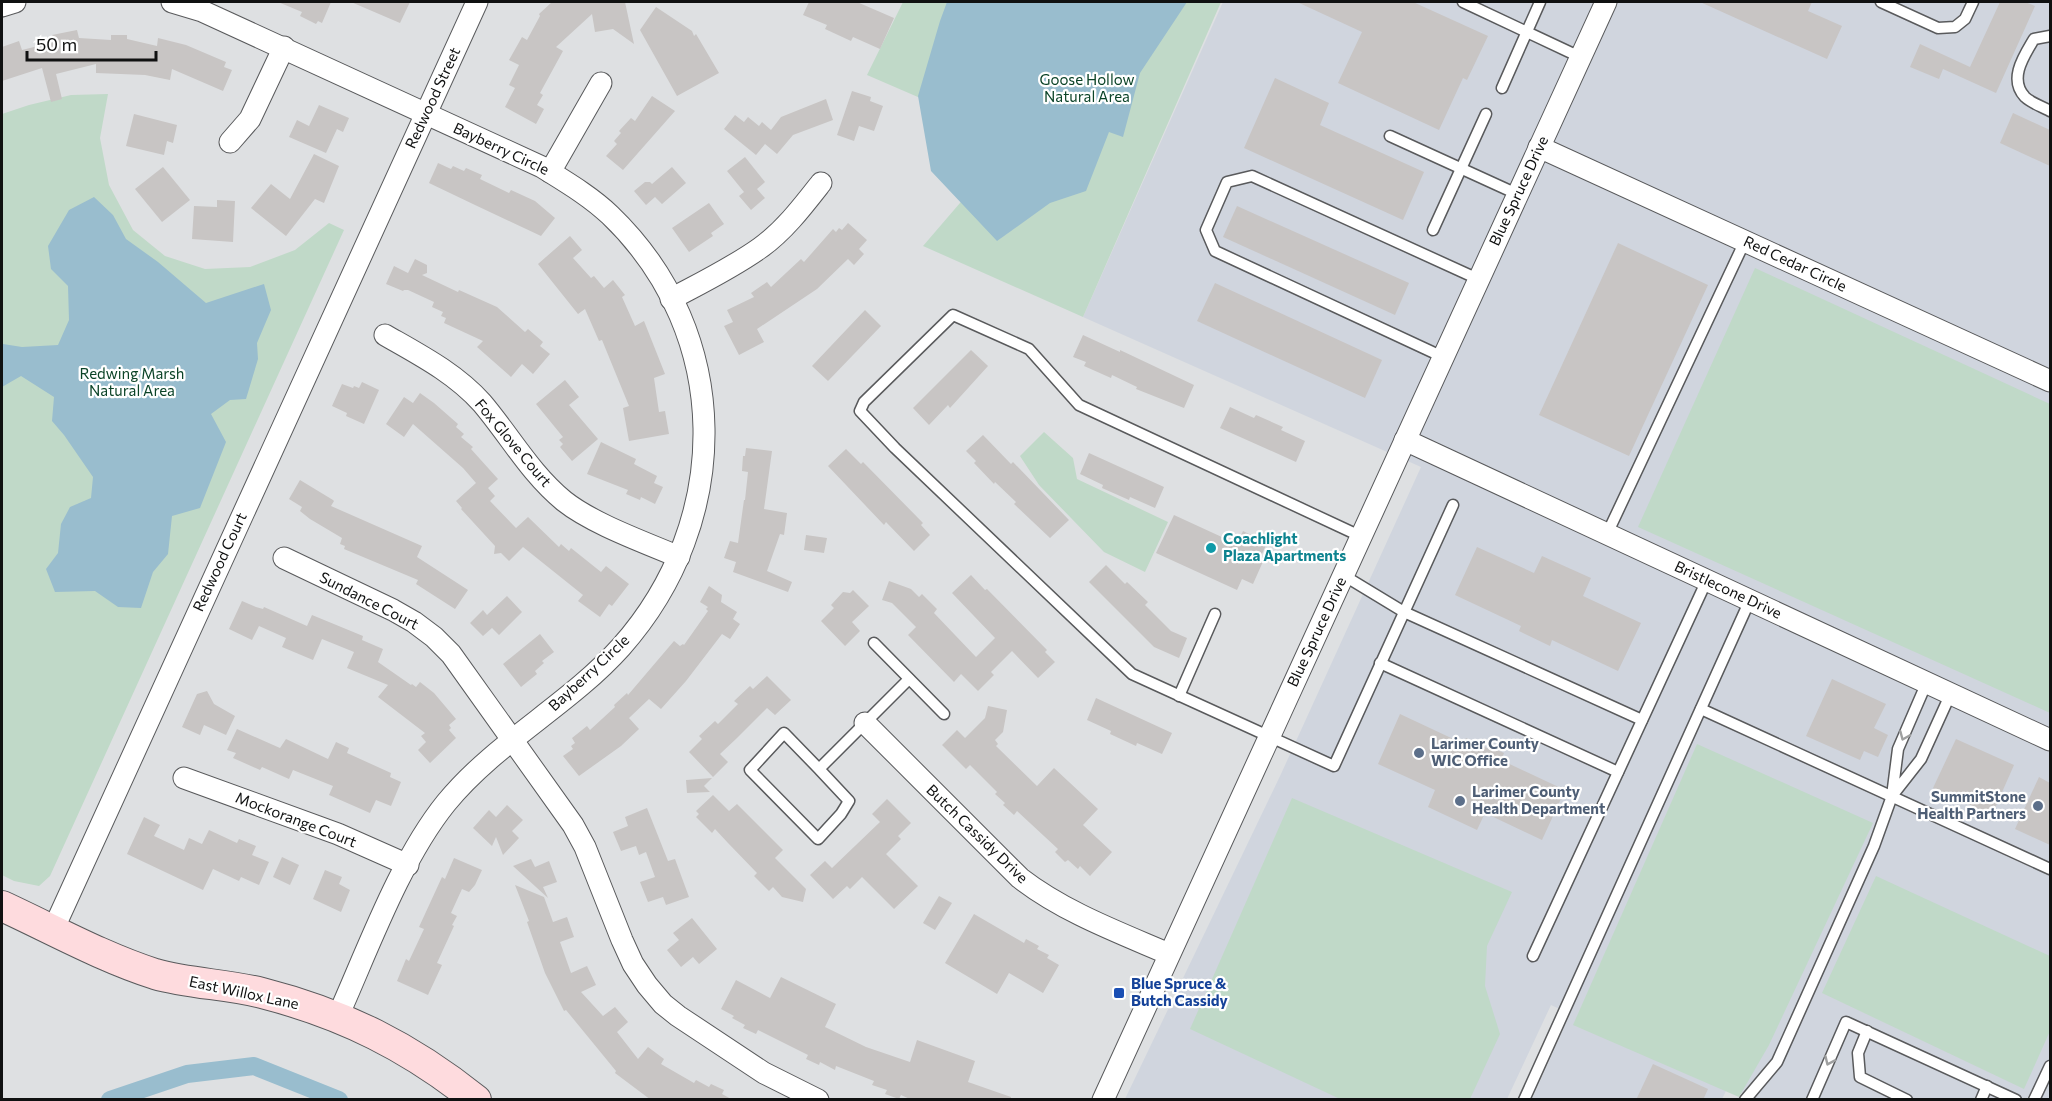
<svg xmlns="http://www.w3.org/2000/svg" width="2052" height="1101" viewBox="0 0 2052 1101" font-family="Commissioner,sans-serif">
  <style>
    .built { fill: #d0d5de }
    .green { fill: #c0d9c8 }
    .water { fill: #99bdce }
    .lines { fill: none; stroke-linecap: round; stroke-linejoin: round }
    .canal { stroke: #99bdce; stroke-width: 18 }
    .building { fill: #c8c5c4 }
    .service-casing { stroke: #595a5c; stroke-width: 13 }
    .minor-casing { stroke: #595a5c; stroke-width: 23 }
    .secondary-casing { stroke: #595a5c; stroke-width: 32 }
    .service { stroke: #fff; stroke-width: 10 }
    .minor { stroke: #fff; stroke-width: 21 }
    .secondary { stroke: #fedbde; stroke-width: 30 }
    .oneway { stroke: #9fa0a0 }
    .culture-dot { fill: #0f9aa8; stroke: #fff; stroke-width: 2 }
    .service-dot { fill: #5c6f8a; stroke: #fff; stroke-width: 2 }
    .transit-dot { fill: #1a4fb4; stroke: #fff; stroke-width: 2 }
    .labels { text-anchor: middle; stroke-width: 4.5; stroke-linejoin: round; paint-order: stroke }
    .park-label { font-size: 15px; fill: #0b4327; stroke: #fff }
    .street-label { font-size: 15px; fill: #101111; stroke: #fff }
    .culture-label { font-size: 15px; font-weight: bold; fill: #0d838f; stroke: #fff; text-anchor: start }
    .service-label { font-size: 15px; font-weight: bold; fill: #4e5e75; stroke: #fff; text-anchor: start }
    .transit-label { font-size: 15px; font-weight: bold; fill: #164399; stroke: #fff; text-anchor: start }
  </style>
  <rect width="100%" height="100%" fill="#dee0e2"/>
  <polygon class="built" points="1223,2 2050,2 2050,1099 1756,1099 1594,1025 1727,1089 1722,1099 1532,1099 1570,1014 1551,1005 1507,1099 1125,1099 1281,774 1421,467 1083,317"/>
  <g class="green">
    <polygon points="903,2 1221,2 1083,317 923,246 1015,139 867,75"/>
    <polygon points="108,94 100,138 109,185 133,230 165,256 205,269 250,267 295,250 329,223 344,230 50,876 39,886 14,881 2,875 2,114 29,105 71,95"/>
    <polygon points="1755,268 2050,404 2050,713 1638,527"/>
    <polygon points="1044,432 1073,458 1077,479 1168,522 1145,572 1104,552 1039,485 1020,456"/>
    <polygon points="1697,744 1873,823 1769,1045 1739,1097 1573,1025"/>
    <polygon points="1292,798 1512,892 1487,946 1485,986 1500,1034 1470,1099 1340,1099 1190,1029"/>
    <polygon points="1876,876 2050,956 2050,1031 2024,1089 1822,993"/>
  </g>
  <g class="water">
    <polygon points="947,2 1187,2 1140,73 1123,137 1109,132 1086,191 1050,203 997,241 931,171 918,96 940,21"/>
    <polygon points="94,197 113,215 126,239 158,262 206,303 264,284 271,310 257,343 258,359 246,399 230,400 211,414 226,442 200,508 172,516 168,554 153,572 141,608 118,607 95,591 55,592 46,569 58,553 61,524 70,507 91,498 93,477 64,435 52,421 54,397 21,376 2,387 2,341 3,344 22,347 58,345 69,320 68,286 51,269 48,246 69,210"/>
  </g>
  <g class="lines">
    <polyline class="canal" points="110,1100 187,1074 254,1066 339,1100"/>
  </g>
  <g class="building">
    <polygon points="278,2 331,2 322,23 318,21 316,24 300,16 302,12"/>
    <polygon points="351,2 410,2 400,23"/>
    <polygon points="552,2 625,2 634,44 613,29 595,32 592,14 556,47 563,51 540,93 543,95 537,105 544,109 536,124 505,107 515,88 509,85 519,65 509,60 522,37 527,40 540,16 539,14"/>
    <polygon points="809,2 857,2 894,18 880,49 853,37 851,41 825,29 827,25 803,15"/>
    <polygon points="1297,2 1413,2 1488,36 1467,80 1463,78 1439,130 1338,83 1362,32"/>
    <polygon points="1700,2 1812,2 1808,11 1842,26 1827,59"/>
    <polygon points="2000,2 2025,2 2035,6 1996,93 1943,69 1939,79 1910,67 1920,44 1970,67"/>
    <polygon points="656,7 692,31 694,36 696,34 719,73 677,96 640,30"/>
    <polygon points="77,30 79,38 111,40 111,35 127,35 127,39 157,46 158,38 186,45 226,62 224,67 232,70 223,91 172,69 170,80 145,75 96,73 96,64 56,74 62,99 51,102 42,68 2,81 2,47 19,41 22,50 54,42 52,35"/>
    <polygon points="1275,78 1329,103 1320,125 1424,172 1403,220 1244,148"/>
    <polygon points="852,91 871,97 870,101 883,106 874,131 859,126 854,141 837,135"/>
    <polygon points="652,96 675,111 623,170 606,156 617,144 614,141 621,133 619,131 631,118 635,121"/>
    <polygon points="826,99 833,120 793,135 777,154 765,144 756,155 724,129 735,115 744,122 748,117 759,126 762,122 771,130 781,117"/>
    <polygon points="319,105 349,118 343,132 337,129 326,153 289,137 297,120 309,126"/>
    <polygon points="2013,113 2050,130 2050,166 2000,143"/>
    <polygon points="134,114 177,125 173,143 167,141 164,155 126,146"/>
    <polygon points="314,154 339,166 324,203 315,199 286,236 251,208 271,184 290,199"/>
    <polygon points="745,157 765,182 757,189 765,198 751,210 739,196 744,192 727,171"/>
    <polygon points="438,163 451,169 453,166 464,171 466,168 482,175 480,179 509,193 511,190 535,201 555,218 541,236 475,205 429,183"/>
    <polygon points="163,167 190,200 162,222 135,189"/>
    <polygon points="672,167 686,183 662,204 655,197 646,205 634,191 645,182 650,182 652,184"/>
    <polygon points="217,200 235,201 233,242 192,239 194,206 217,207"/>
    <polygon points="709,203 724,224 711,233 713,236 689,252 672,228"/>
    <polygon points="1237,206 1409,283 1395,315 1223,237"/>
    <polygon points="848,223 867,240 859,249 864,254 854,265 848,259 817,289 757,329 764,342 739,355 724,326 733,322 727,310 754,297 751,293 767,282 771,287 801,259 804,262 833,229 836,232 839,228 842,230"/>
    <polygon points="570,236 582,250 573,258 591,278 594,276 604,288 613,280 625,295 622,297 635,326 644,321 665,374 654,378 659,412 665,411 669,434 629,441 623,408 629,406 602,340 599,341 585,309 578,314 538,264"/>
    <polygon points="1618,243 1708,285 1629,456 1539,415"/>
    <polygon points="415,259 427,265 427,273 422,275 458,292 459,290 497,307 525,332 528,329 543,342 540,346 550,354 533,374 522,364 511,377 477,347 483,341 444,323 446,318 441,316 443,312 432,307 434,302 408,290 404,290 403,291 386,284 394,266 408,273"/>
    <polygon points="1215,283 1382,360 1365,398 1197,321"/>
    <polygon points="865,310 881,326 828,381 812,366"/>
    <polygon points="1083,335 1120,352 1120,350 1194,385 1184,408 1136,389 1137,387 1112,375 1111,378 1084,366 1086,362 1073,357"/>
    <polygon points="971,350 988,366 950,408 948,405 929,425 913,408"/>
    <polygon points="565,380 579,397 569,405 598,439 572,461 560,447 563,444 559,440 563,437 536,404"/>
    <polygon points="362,382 379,390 364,424 346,416 347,413 332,406 342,384 353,388 354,386 359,388"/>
    <polygon points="420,393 434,403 458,424 456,427 464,434 461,437 473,447 471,449 498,479 488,488 495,496 490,501 516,528 528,517 559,547 561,544 569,551 571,548 601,572 606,566 629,584 612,606 609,604 600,617 578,601 583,595 523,547 509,561 501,553 494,554 495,546 461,509 462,508 456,501 476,483 463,468 413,424 404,437 386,424 404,397 413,403"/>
    <polygon points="1230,407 1254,418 1256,415 1283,427 1281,430 1305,441 1296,462 1220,428"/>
    <polygon points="983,435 1011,464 1013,462 1069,520 1050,538 1014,504 1016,502 995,482 994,484 974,463 976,461 966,451"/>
    <polygon points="601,442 636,459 634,464 657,476 654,483 663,487 655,504 641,497 640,500 626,494 628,490 587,474"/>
    <polygon points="746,448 772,451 764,509 787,513 784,535 780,534 767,571 792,582 788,592 733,572 736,562 724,558 730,541 738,543 744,500 745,500 748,472 742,471 743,456 745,456"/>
    <polygon points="846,449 861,464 863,462 923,523 921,525 930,535 914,551 886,522 884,525 828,466"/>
    <polygon points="1089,453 1164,487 1155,508 1130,497 1129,500 1102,488 1103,485 1080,474"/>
    <polygon points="300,480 333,500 334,501 331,506 422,546 417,557 468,590 455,609 416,584 418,580 344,549 345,546 340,544 342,538 310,519 300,511 302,507 289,499"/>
    <polygon points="1174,515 1237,544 1243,531 1267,543 1261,556 1265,557 1253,584 1242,579 1237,590 1156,553"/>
    <polygon points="806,535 827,538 824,553 804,550"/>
    <polygon points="1477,547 1534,573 1542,556 1591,578 1583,596 1641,623 1618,671 1552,640 1550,646 1519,631 1521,626 1455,595"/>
    <polygon points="1106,565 1125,584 1127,582 1148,602 1145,605 1171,631 1187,638 1179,658 1154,647 1089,582"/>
    <polygon points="971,575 985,590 987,589 1047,650 1045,652 1055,662 1038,678 1012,651 991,672 994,675 978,691 961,674 954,682 908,635 916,627 892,603 882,600 889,581 911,589 919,597 922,594 937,609 934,613 976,657 995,638 952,593"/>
    <polygon points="709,586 722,595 721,602 737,612 733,619 740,624 730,639 722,634 686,681 661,709 649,699 629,718 639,729 621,746 579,776 563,756 573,749 571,746 575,743 572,738 587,726 590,730 615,707 614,705 627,693 628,695 674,641 680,646 683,644 684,645 708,611 706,609 708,607 700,602"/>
    <polygon points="853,590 869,606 852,622 860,631 845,646 821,621 834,608 831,605 843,592 850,593"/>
    <polygon points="507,596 522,612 499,635 492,628 483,636 470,623 483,610 487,615"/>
    <polygon points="242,601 256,607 263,609 264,607 307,626 312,615 363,636 362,640 383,649 378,662 411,685 412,684 416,687 420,682 434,693 456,719 449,725 451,728 449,730 456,738 430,763 418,750 426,742 421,736 425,733 378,697 388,685 347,668 354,652 322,639 313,660 282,647 286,638 259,626 252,640 229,629"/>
    <polygon points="540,634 554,652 542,661 544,663 535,671 537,674 521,687 503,664"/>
    <polygon points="767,676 791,700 775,715 767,708 737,738 720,754 728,762 713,777 689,752 702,739 699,736 715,721 718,724 738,704 734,701 750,686 753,689"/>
    <polygon points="1832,679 1886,704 1874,728 1888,735 1878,757 1864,751 1860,760 1806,736"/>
    <polygon points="207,691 214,704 235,716 226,735 204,725 200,735 182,727 197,694"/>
    <polygon points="1096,698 1172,733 1162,754 1137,743 1136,746 1110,734 1111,731 1087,720"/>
    <polygon points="988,706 1007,710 1003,732 995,740 998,744 996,746 1037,786 1054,768 1098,809 1083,825 1112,852 1090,876 1080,866 1078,869 1068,860 1065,862 1055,852 1058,849 1017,811 1014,815 1003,805 1005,803 995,794 997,792 970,765 966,769 942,745 957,730 965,738 985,718"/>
    <polygon points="1400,714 1464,744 1466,738 1489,749 1490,747 1504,753 1501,760 1565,790 1542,840 1485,813 1477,830 1428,807 1435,790 1378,764"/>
    <polygon points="237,729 280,748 286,739 328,759 336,742 349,748 347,753 391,773 390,777 401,782 391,806 376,800 370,813 329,795 333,786 293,770 289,779 262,767 260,770 233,758 236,753 227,750"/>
    <polygon points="1956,739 2014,765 1992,815 1933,788"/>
    <polygon points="2039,777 2050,783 2050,845 2015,829"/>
    <polygon points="712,778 704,786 710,792 687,793 686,780"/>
    <polygon points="713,795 729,811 737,804 783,850 775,858 806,889 803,902 782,897 773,887 769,891 754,876 757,873 728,843 715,829 712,833 696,817 699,814 696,811"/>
    <polygon points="887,799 911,823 898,836 901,839 886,854 918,886 894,909 862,877 850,889 847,886 833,899 810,875 825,861 832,868 880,822 872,814"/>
    <polygon points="507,805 523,820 512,831 519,838 503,855 496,837 492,846 473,828 489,810 496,817"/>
    <polygon points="647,808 668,861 675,859 689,897 666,905 663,897 648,902 640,882 655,877 646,852 639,855 636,846 621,851 613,832 628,826 625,817"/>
    <polygon points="144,817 160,825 154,836 184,850 189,838 202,844 209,830 237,843 239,839 256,846 252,855 269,862 259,885 241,877 239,881 213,869 203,890 127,854"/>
    <polygon points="282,857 299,865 290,885 273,877"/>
    <polygon points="454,858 482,870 475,885 469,892 462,889 451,913 457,916 452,925 454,926 437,963 442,965 428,995 397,981 406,959 409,961 424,929 419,927 442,877 445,879"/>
    <polygon points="531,859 535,867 549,861 557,882 543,887 548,898 513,866"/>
    <polygon points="325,870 342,877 339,884 350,890 341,912 313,899"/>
    <polygon points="515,885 544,897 553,922 567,917 574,937 560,942 571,973 587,966 596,985 581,992 603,1016 615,1007 628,1022 617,1032 638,1059 648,1047 664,1059 661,1064 694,1083 696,1080 709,1087 711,1084 724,1090 722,1094 733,1100 651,1100 615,1073 616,1071 566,1010 564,1011 545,973 527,922 529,921"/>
    <polygon points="939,896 952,903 935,930 923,923"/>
    <polygon points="974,914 1024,943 1026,939 1039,946 1037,949 1049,955 1047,958 1059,965 1043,993 1009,973 997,994 945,963"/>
    <polygon points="692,918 717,949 699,964 693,957 681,967 667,950 679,940 673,933"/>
    <polygon points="781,977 836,1004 825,1027 866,1047 910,1062 917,1040 975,1061 968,1082 1011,1097 1011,1100 912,1100 901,1095 899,1099 885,1094 887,1090 872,1085 874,1081 836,1066 835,1070 820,1062 819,1065 806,1059 808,1055 758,1030 756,1034 743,1028 745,1025 732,1018 734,1016 721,1009 736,980 770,998"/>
    <polygon points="1653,1064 1708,1089 1703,1100 1636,1100"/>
  </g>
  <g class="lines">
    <defs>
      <g id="service">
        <polyline points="1463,2 1580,57"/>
        <polyline points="1881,2 1938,28 1955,27 1965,19 1973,2"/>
        <path d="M2050,36l-16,3c-10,17 -26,40 -9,58 6,6 18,10 25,14"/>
        <polyline points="1502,88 1540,2"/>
        <polyline points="1390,136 1517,194"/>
        <polyline points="1433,230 1486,114"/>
        <polyline points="1443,357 1215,251 1206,230 1227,182 1252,176 1478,279"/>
        <polyline points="1607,534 1745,241"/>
        <polyline points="1360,536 1079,405 1029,349 953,315 864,402 860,411 895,448 1132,674 1334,766 1453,505"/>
        <polyline points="1343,575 1404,612 1642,720"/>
        <polyline points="874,643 944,714"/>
        <polyline points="1380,663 1618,772"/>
        <polyline points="1927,682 1898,749 1892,796 1921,759 1951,693"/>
        <polyline points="1179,696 1215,614"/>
        <polyline points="1701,709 2050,869"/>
        <polyline points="819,769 784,733 750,770 818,839 841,814 849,801 819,769 909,679"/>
        <polyline points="1533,956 1707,580"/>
        <polyline points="1867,1031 1858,1053 1860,1077 1907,1100"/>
        <polyline points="1524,1100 1750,600"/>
        <polyline points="1745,1100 1777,1062 1874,846 1892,796"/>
        <polyline points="1812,1100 1846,1022 2016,1100"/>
        <polyline points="1981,1100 1987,1086"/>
        <polyline points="2034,1100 2050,1066"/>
      </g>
      <g id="minor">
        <path d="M172,2l30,9 340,156c24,15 48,29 68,48 124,119 123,306 11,432 -52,58 -125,95 -175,156 -46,57 -78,146 -108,213"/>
        <polyline points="2,6 15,2"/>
        <polyline points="230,142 250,119 284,47"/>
        <polyline points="1539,147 2050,381"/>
        <polyline points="550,172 601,83"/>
        <path d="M671,299c30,-16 61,-31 89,-51 24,-17 43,-42 61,-65"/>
        <path d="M385,335c35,20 70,38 97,68 28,33 48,70 82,98 29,23 80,41 115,56"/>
        <polyline points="1405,440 2050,740"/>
        <polyline points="284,558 393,610 414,622 434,637 451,654 573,825 585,847 622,940 633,964 647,985 663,1004 678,1016 764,1073 818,1100"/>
        <path d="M865,723l155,155c44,34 98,54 149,76"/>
        <polyline points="184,778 338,834 408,865"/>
        <polyline points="53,930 477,2"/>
        <polyline points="1103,1100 1606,2"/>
      </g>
      <path id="secondary" d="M2,906c50,23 100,51 153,68 35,10 72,10 107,19 82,21 148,54 214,107"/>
    </defs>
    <use href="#service" class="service-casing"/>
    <use href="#minor" class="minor-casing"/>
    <use href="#secondary" class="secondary-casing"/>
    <use href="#service" class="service"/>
    <use href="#minor" class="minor"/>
    <use href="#secondary" class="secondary"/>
  </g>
  <defs><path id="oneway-chevron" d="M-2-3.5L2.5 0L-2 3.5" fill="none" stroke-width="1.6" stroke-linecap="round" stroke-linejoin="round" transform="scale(1.5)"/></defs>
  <g class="oneway">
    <use href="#oneway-chevron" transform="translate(1904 736) rotate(113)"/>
    <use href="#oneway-chevron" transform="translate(1829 1061) rotate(114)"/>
  </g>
  <circle class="culture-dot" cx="1211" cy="548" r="6"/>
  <g class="service-dot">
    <circle cx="1419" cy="753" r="6"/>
    <circle cx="1460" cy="801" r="6"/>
    <circle cx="2038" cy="806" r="6"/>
  </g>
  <rect class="transit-dot" x="1113" y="987" width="12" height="12" rx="3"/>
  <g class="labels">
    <g class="park-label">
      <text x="1087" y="85">Goose Hollow<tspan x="1087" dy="17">Natural Area</tspan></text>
      <text x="132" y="379">Redwing Marsh<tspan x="132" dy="17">Natural Area</tspan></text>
    </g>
    <g class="street-label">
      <text transform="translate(433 98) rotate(-65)" y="5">Redwood Street</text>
      <text transform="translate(501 149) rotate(25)" y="5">Bayberry Circle</text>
      <text transform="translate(1519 191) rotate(-65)" y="5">Blue Spruce Drive</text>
      <text transform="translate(1795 264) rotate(25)" y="5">Red Cedar Circle</text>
      <text transform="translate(513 443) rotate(50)" y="5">Fox Glove Court</text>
      <text transform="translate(220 562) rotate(-65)" y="5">Redwood Court</text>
      <text transform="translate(1728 590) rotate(25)" y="5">Bristlecone Drive</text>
      <text transform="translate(369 601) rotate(27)" y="5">Sundance Court</text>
      <text transform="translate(1317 632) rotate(-65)" y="5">Blue Spruce Drive</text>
      <text transform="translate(589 673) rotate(-43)" y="5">Bayberry Circle</text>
      <text transform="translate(296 820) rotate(21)" y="5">Mockorange Court</text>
      <text transform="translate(977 834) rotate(44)" y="5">Butch Cassidy Drive</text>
      <text transform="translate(244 993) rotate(12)" y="5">East Willox Lane</text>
    </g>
    <g class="culture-label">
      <text x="1223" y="544">Coachlight<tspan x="1223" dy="17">Plaza Apartments</tspan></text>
    </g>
    <g class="service-label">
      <text x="1431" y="749">Larimer County<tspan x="1431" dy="17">WIC Office</tspan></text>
      <text x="1472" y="797">Larimer County<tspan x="1472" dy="17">Health Department</tspan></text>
      <text x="2026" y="802" text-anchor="end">SummitStone<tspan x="2026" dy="17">Health Partners</tspan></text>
    </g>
    <g class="transit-label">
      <text x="1131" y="989">Blue Spruce &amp;<tspan x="1131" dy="17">Butch Cassidy</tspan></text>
    </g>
  </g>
  <rect width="2052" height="1101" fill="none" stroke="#101111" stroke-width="6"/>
  <path d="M27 51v9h129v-9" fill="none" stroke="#101111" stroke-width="3"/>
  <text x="36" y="51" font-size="18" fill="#101111" stroke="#ffffff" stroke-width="4.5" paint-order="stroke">50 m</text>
</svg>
